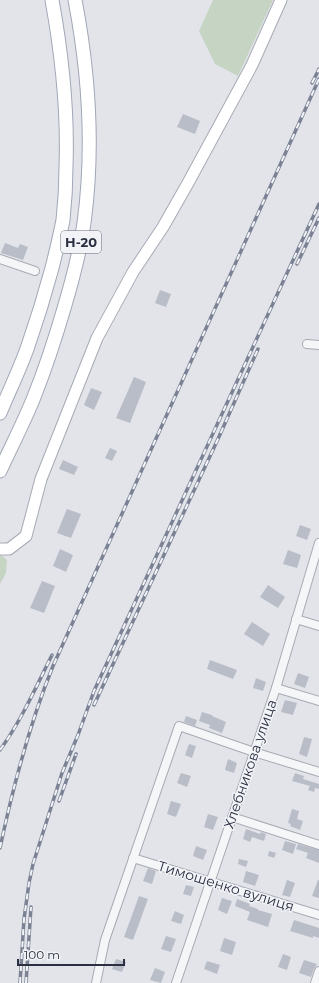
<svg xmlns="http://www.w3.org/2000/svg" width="319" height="983" viewBox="0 0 319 983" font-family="Montserrat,sans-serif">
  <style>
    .green { fill: #c6d4c3 }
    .building { fill: #b9bdc7 }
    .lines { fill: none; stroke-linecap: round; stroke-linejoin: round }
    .street-casing { stroke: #a7aab4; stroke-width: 10 }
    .secondary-casing { stroke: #a7aab4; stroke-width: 13 }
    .primary-casing { stroke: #a1a7b6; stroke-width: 15 }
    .street { stroke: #f5f6f8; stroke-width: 8 }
    .secondary { stroke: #fff; stroke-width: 11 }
    .primary { stroke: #fff; stroke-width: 13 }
    .rail-casing { stroke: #7b8294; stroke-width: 3.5 }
    .rail { stroke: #f2f3f7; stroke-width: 2; stroke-dasharray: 6; stroke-linecap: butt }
    .labels { text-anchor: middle; stroke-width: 3; stroke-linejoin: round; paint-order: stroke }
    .shield { fill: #f2f3f7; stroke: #666a78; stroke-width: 1 }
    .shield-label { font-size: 13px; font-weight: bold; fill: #2a3042 }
    .street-label { font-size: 14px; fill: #2a3042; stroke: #f2f3f7 }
  </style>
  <rect width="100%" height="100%" fill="#e2e4ea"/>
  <g class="green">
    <polygon points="213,0 273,0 238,76 215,64 199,31"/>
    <polygon points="0,554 7,560 6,573 0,584"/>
  </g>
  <g class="building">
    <polygon points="183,114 200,121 195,134 177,127"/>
    <polygon points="5,243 18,248 20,244 28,247 23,260 1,253"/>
    <polygon points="160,290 171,294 166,307 155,303"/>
    <polygon points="134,377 146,382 130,423 116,418"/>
    <polygon points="91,388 102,392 94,410 84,405"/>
    <polygon points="110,448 117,451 112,461 105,458"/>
    <polygon points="63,460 78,467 74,475 59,469"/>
    <polygon points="67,509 81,514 71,538 57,533"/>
    <polygon points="300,525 311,529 307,540 296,536"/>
    <polygon points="60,549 73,555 66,572 53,566"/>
    <polygon points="288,550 301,555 297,568 283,564"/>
    <polygon points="42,581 55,586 44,613 30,608"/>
    <polygon points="268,585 285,597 278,608 260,597"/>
    <polygon points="252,622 270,634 263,646 244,634"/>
    <polygon points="210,660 237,670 233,679 207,669"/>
    <polygon points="298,673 309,677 305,688 294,684"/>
    <polygon points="256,678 266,682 263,691 253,688"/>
    <polygon points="285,700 297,703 293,715 281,712"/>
    <polygon points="202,712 212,715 212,716 226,722 222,733 209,728 210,725 199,721"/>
    <polygon points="186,716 197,720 195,726 184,722"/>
    <polygon points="304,737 312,739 307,757 299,754"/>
    <polygon points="189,744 196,746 192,758 185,755"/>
    <polygon points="228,759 237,763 234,773 225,770"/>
    <polygon points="181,773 191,776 187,787 177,783"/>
    <polygon points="295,773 304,776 303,779 319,784 319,789 315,788 314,792 308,790 310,786 292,781"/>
    <polygon points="171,801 181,804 176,817 167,814"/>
    <polygon points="292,809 299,811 297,819 303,821 300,830 290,826 291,824 288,823"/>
    <polygon points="208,814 218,817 213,830 204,827"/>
    <polygon points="246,829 260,834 261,832 266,834 264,841 252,837 250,842 243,839"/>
    <polygon points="285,841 296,844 293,854 282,850"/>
    <polygon points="298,844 319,850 319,863 306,858 308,853 296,849"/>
    <polygon points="196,846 207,850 203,860 193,856"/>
    <polygon points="269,851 276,853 274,858 268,856"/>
    <polygon points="239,859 248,861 246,867 238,864"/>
    <polygon points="148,868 156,871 152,884 143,881"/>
    <polygon points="246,871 259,875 255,886 243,882"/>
    <polygon points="287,880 295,883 290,897 282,895"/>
    <polygon points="318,880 319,880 319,898 312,896"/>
    <polygon points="186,885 194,887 191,896 183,894"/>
    <polygon points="139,896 148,899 133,940 124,937"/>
    <polygon points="222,898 232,901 227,914 218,910"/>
    <polygon points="237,899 250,904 249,906 258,909 258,910 272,914 268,927 247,920 250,912 235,906"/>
    <polygon points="175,911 184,915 181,924 171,921"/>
    <polygon points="294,920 319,928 319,938 313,936 313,938 290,931"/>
    <polygon points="166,936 176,939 171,952 161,949"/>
    <polygon points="224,938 236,942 232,955 220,951"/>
    <polygon points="283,954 291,957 287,970 278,967"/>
    <polygon points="116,959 126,962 122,972 112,969"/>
    <polygon points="304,960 317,964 314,969 311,977 299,973"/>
    <polygon points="207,961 220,965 217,974 204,969"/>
    <polygon points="155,968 165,972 161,983 150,980"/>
  </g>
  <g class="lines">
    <defs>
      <g id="street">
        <polyline points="0,259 35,271"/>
        <polyline points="307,344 319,345"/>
        <polyline points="296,619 319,626"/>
        <polyline points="276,688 319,701"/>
        <polyline points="232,817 319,845"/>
        <polyline points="133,858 319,915"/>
        <polyline points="96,983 105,940 179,726 254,752 319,772"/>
        <polyline points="176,983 276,688 319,543"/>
        <polyline points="315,983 319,971"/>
      </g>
      <polyline id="secondary" points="0,549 9,549 26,536 41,479 97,338 133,272 163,227 188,183 252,65 281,0"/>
      <g id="primary">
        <path d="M0,413c9,-22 20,-44 28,-67 9,-26 17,-52 24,-78 4,-16 8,-32 11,-48 2,-18 3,-36 3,-54 2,-56 -4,-111 -14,-166"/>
        <path d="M0,471c11,-24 24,-49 34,-74 12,-30 22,-61 31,-92 8,-27 15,-54 19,-82 10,-74 5,-150 -9,-223"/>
      </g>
    </defs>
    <use href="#street" class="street-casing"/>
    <use href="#secondary" class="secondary-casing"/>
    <use href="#primary" class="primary-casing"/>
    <use href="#street" class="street"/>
    <use href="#secondary" class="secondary"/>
    <use href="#primary" class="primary"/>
    <defs>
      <g id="rail">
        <polyline points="312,83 319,69"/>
        <polyline points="297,264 319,218"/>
        <polyline points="94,705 218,439 258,349"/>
        <path d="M0,750c21,-29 36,-63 52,-95"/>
        <polyline points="59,801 76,754"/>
        <path d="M0,848c13,-61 29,-123 53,-182l266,-587"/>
        <polyline points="20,983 24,919 29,883 33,864 62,773 78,735 94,691 319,204"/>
        <polyline points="26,983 31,907"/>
      </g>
    </defs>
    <use href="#rail" class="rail-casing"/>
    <use href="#rail" class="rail"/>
  </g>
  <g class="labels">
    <rect class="shield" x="61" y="231" width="40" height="22" rx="3"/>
    <g class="shield-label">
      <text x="81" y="247">Н-20</text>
    </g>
    <g class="street-label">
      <text transform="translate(250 764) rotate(-71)" y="5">Хлебникова улица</text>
      <text transform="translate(226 886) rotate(17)" y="5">Тимошенко вулиця</text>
    </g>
  </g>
  <path d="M18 959v6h106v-6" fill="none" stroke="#2a3042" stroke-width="2"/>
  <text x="24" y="959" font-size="12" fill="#2a3042" stroke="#f2f3f7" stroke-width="3" paint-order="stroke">100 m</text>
</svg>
